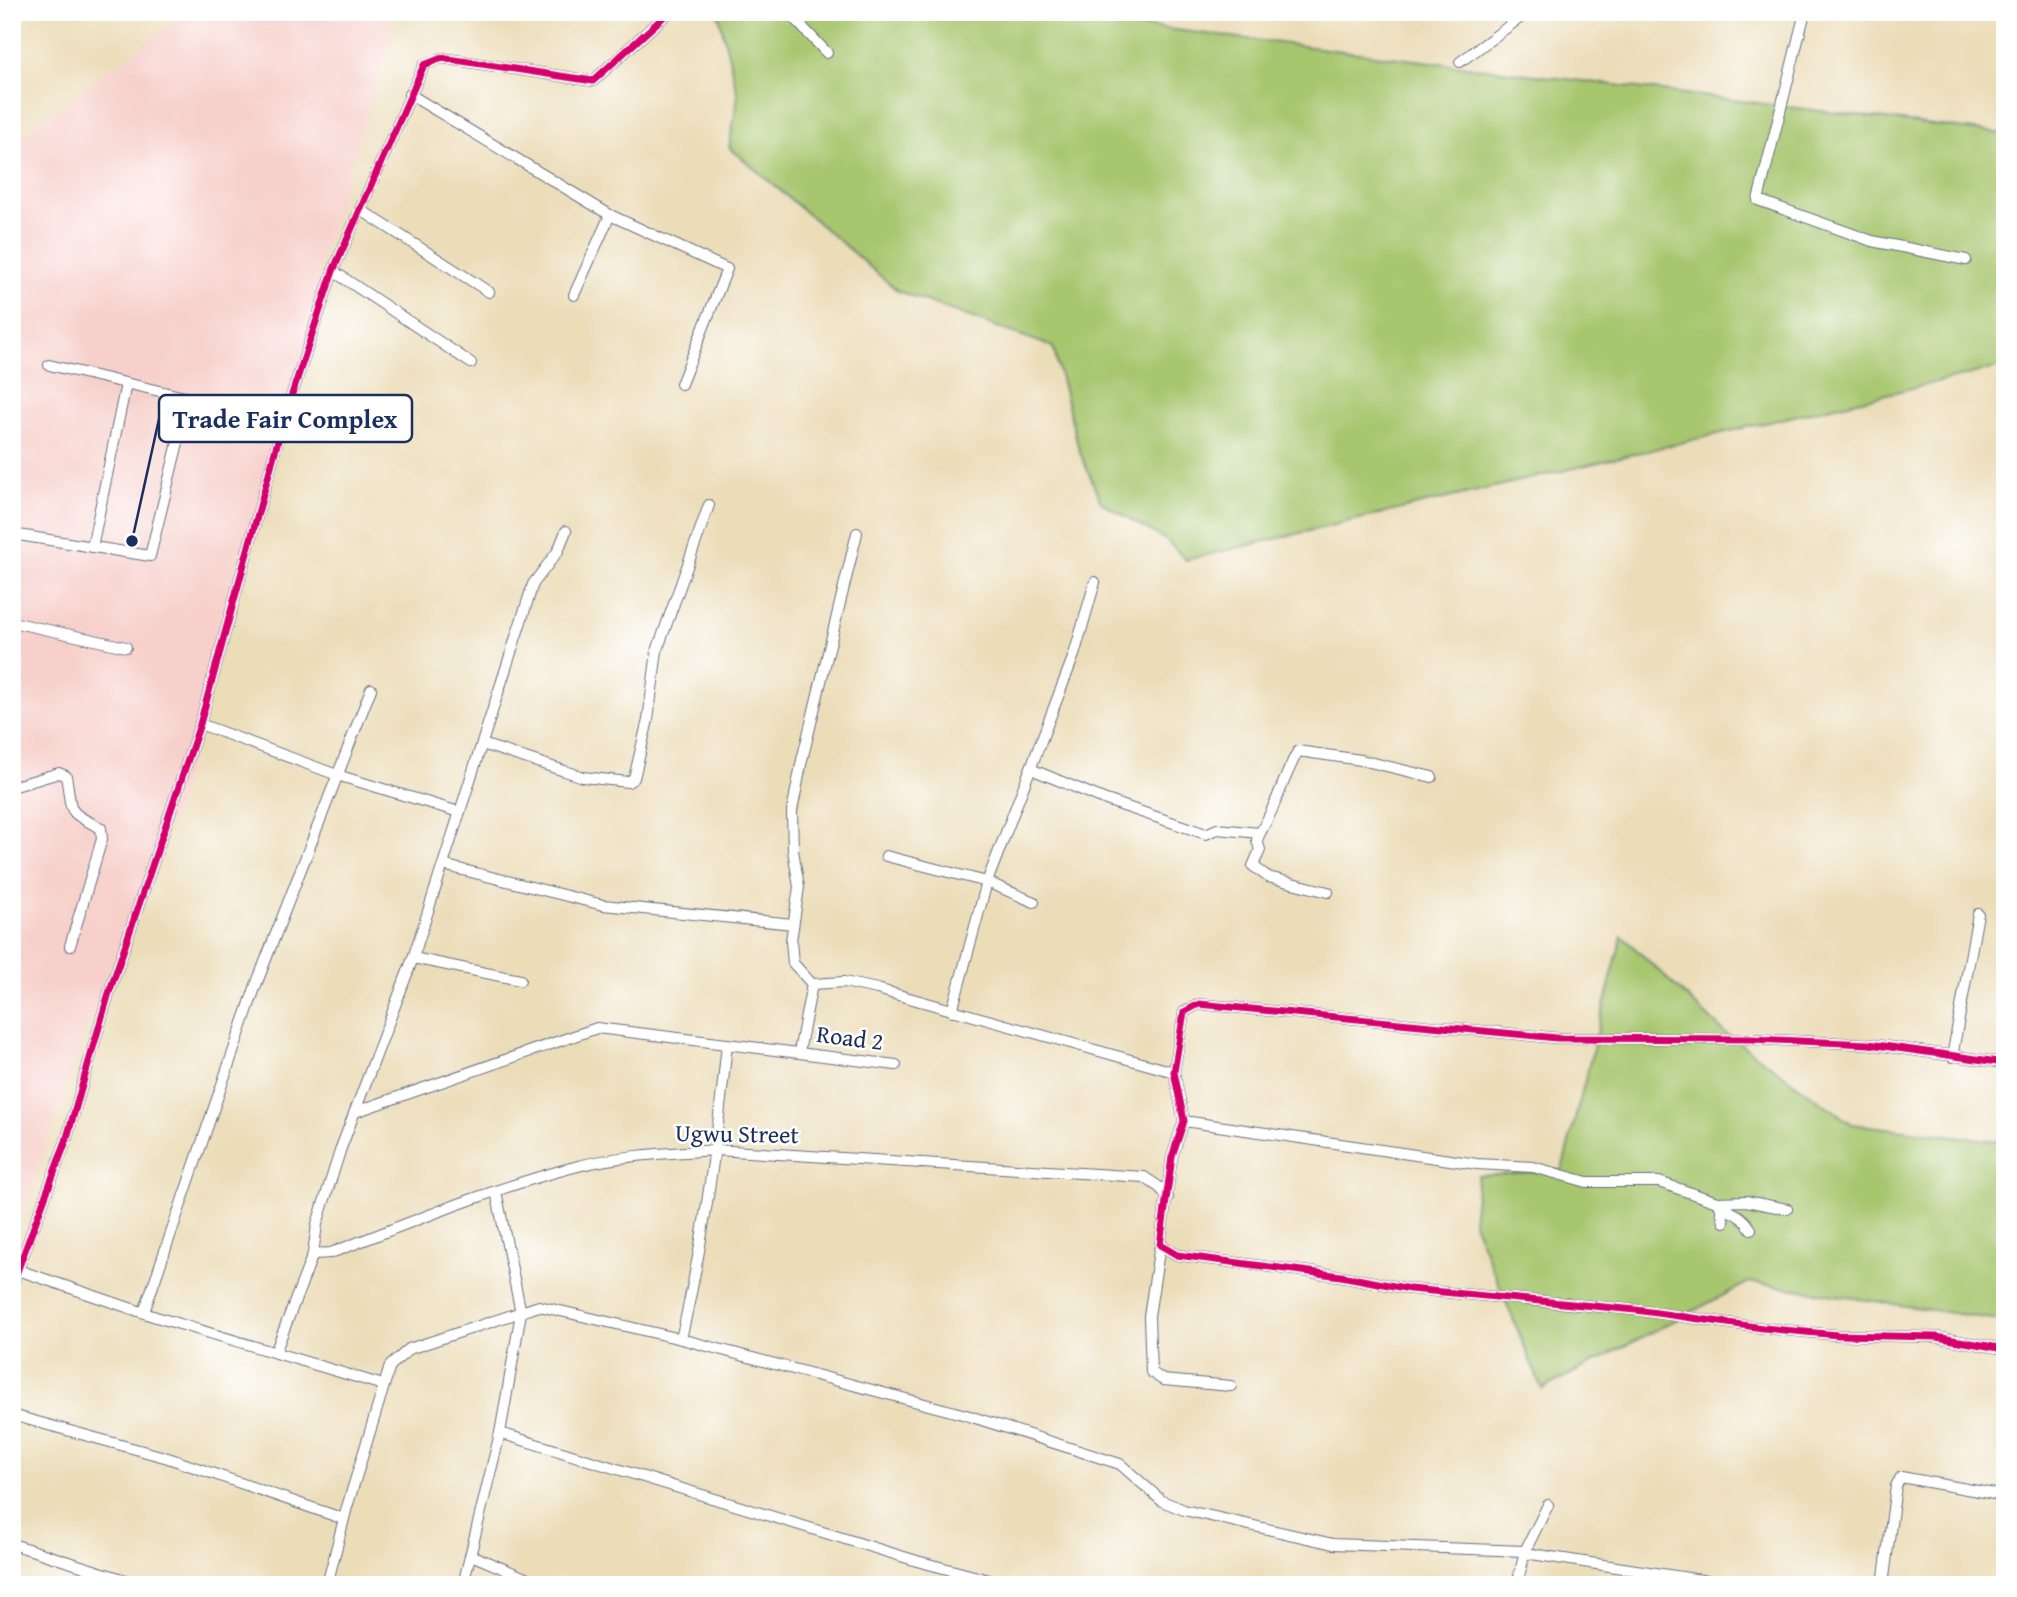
<svg xmlns="http://www.w3.org/2000/svg" width="2017" height="1597" viewBox="0 0 2017 1597" font-family="'Gentium Book Plus',serif">
  <style>
    .built { fill: #f7d0cb }
    .green { fill: #a7c66e; stroke: #617a66; stroke-width: 2 }
    .lines { fill: none; stroke-linecap: round; stroke-linejoin: round }
    .minor-casing { stroke: #646c7e; stroke-width: 12 }
    .minor { stroke: #fff; stroke-width: 10 }
    .cycleway-casing { stroke: #fff; stroke-width: 11 }
    .cycleway { stroke: #d6006c; stroke-width: 7 }
    .labels { text-anchor: middle; stroke-width: 5; stroke-linejoin: round; paint-order: stroke }
    .street-label { font-size: 24px; fill: #1b2f5e; stroke: #fff }
    .leader { fill: none; stroke: #1b2f5e; stroke-width: 2.5 }
    .callout-dot { fill: #1b2f5e; stroke: #fff; stroke-width: 2.5 }
    .callout { fill: #fff; stroke: #1b2f5e; stroke-width: 2.5 }
    .callout-label { font-size: 26px; text-anchor: middle; font-weight: bold; fill: #1b2f5e }
  </style>
  <rect width="100%" height="100%" fill="#fff"/>
  <filter id="ink" filterUnits="userSpaceOnUse"><feTurbulence type="fractalNoise" baseFrequency=".0143" numOctaves="2"/><feDisplacementMap in="SourceGraphic" scale="14" xChannelSelector="R" yChannelSelector="G"/><feConvolveMatrix kernelMatrix="1 2 1 2 8 2 1 2 1" color-interpolation-filters="sRGB"/></filter>
  <filter id="wash" filterUnits="userSpaceOnUse"><feTurbulence type="fractalNoise" baseFrequency=".00686" numOctaves="4" result="noise"/><feDisplacementMap in="SourceGraphic" scale="28" xChannelSelector="R" yChannelSelector="G"/><feGaussianBlur stdDeviation="1.57" result="paint"/><feColorMatrix in="noise" values="0 0 0 0 0 0 0 0 0 0 0 0 0 0 0 0 0 1.4 0 .05"/><feComposite in="paint" operator="in"/></filter>
  <g filter="url(#wash)">
    <rect width="100%" height="100%" fill="#ecddb9"/>
    <polygon class="built" points="188,12 394,12 388,46 319,267 326,280 179,802 104,981 12,1241 12,142"/>
    <g class="green">
      <polygon points="718,12 1032,12 2005,134 2005,366 1186,560 1167,541 1101,502 1079,450 1053,347 898,291 729,147 738,96"/>
      <polygon points="1622,936 1725,1033 1852,1124 2005,1142 2005,1321 1749,1282 1542,1389 1473,1222 1478,1176 1562,1170"/>
    </g>
  </g>
  <g filter="url(#ink)">
    <g class="lines">
      <defs>
        <g id="minor">
          <polyline points="788,12 827,53"/>
          <polyline points="1805,12 1758,200 1872,241 1966,260"/>
          <polyline points="1460,62 1528,12"/>
          <polyline points="409,94 610,215 727,269 681,384"/>
          <polyline points="361,210 489,292"/>
          <polyline points="333,271 471,363"/>
          <polyline points="574,295 610,215"/>
          <polyline points="12,534 150,556 189,398 49,365"/>
          <polyline points="92,547 126,384"/>
          <polyline points="12,622 126,647"/>
          <polyline points="200,724 337,775 459,812"/>
          <polyline points="482,744 583,777 628,782 634,778 648,720 657,651 709,505"/>
          <path d="M1031,769l75,31 100,34 11,-5 43,4c16,-26 23,-55 38,-82l63,9 71,17"/>
          <path d="M12,787l47,-14 7,3c7,37 -2,34 35,52l1,11 -32,107"/>
          <polyline points="1260,833 1257,840 1260,850 1253,866 1268,877 1328,892"/>
          <polyline points="886,856 987,882 1034,902"/>
          <polyline points="443,865 603,905 793,924"/>
          <polyline points="413,958 520,980"/>
          <polyline points="812,984 844,982 877,989 1174,1072"/>
          <polyline points="952,1011 987,882 1074,655 1095,582"/>
          <polyline points="799,1052 812,984 793,963 791,941 799,887 793,850 792,811 802,760 857,533"/>
          <polyline points="1952,1057 1978,914"/>
          <polyline points="2005,1063 1869,1044 1751,1039 1557,1038 1199,1004 1184,1012 1174,1072 1184,1121 1172,1157 1160,1245 1177,1255 1341,1276 1410,1289 1636,1310 1763,1328 1838,1335 1936,1337 2005,1349"/>
          <polyline points="355,1112 597,1028 896,1065"/>
          <polyline points="1184,1121 1477,1164 1533,1167 1587,1182 1659,1182 1717,1202 1746,1201 1787,1209"/>
          <path d="M1718,1202c9,12 21,8 33,27"/>
          <polyline points="1720,1206 1724,1222"/>
          <polyline points="1160,1245 1149,1316 1151,1372 1163,1380 1231,1386"/>
          <path d="M313,1254l18,-1c81,-31 162,-65 247,-87 44,-11 93,-13 138,-16l428,27 15,10 9,10"/>
          <polyline points="18,1270 156,1317 383,1385"/>
          <polyline points="12,1285 66,1141 108,996 200,724 285,415 333,271 424,65 442,58 593,81 669,12"/>
          <polyline points="144,1312 256,985 371,689"/>
          <path d="M681,1339c23,-98 36,-196 46,-295"/>
          <polyline points="275,1353 313,1254 317,1224 341,1148 413,958 533,584 558,551 566,531"/>
          <polyline points="12,1415 168,1458 344,1519"/>
          <polyline points="500,1433 917,1561 1008,1585"/>
          <polyline points="12,1544 141,1585"/>
          <polyline points="1525,1553 1734,1585"/>
          <polyline points="471,1555 542,1585"/>
          <polyline points="327,1585 347,1507 390,1366 409,1349 539,1306 681,1339 966,1415 1120,1464 1162,1501 1184,1510 1333,1544 1525,1551"/>
          <polyline points="463,1585 500,1433 521,1313 496,1191"/>
          <polyline points="1517,1585 1525,1551 1548,1505"/>
          <polyline points="1883,1585 1896,1486 1901,1477 2005,1496"/>
        </g>
      </defs>
      <use href="#minor" class="minor-casing"/>
      <use href="#minor" class="minor"/>
      <defs>
        <g id="cycleway">
          <polyline points="2005,1063 1869,1044 1751,1039 1557,1038 1199,1004 1184,1012 1174,1072 1184,1121 1172,1157 1160,1245 1177,1255 1341,1276 1410,1289 1636,1310 1763,1328 1838,1335 1936,1337 2005,1349"/>
          <polyline points="12,1285 66,1141 108,996 200,724 285,415 333,271 424,65 442,58 593,81 669,12"/>
        </g>
      </defs>
      <use href="#cycleway" class="cycleway-casing"/>
      <use href="#cycleway" class="cycleway"/>
    </g>
  </g>
  <g class="labels">
    <g class="street-label">
      <text transform="translate(850 1038) rotate(7)" y="8">Road 2</text>
      <text transform="translate(737 1134) rotate(1)" y="8">Ugwu Street</text>
    </g>
  </g>
  <path class="leader" d="M132 541L159 419"/>
  <circle class="callout-dot" cx="132" cy="541" r="7"/>
  <rect class="callout" x="159" y="395" width="253" height="47" rx="7"/>
  <g class="callout-label">
    <text x="285" y="428">Trade Fair Complex</text>
  </g>
  <rect width="2017" height="1597" fill="none" stroke="#fff" stroke-width="42"/>
</svg>
